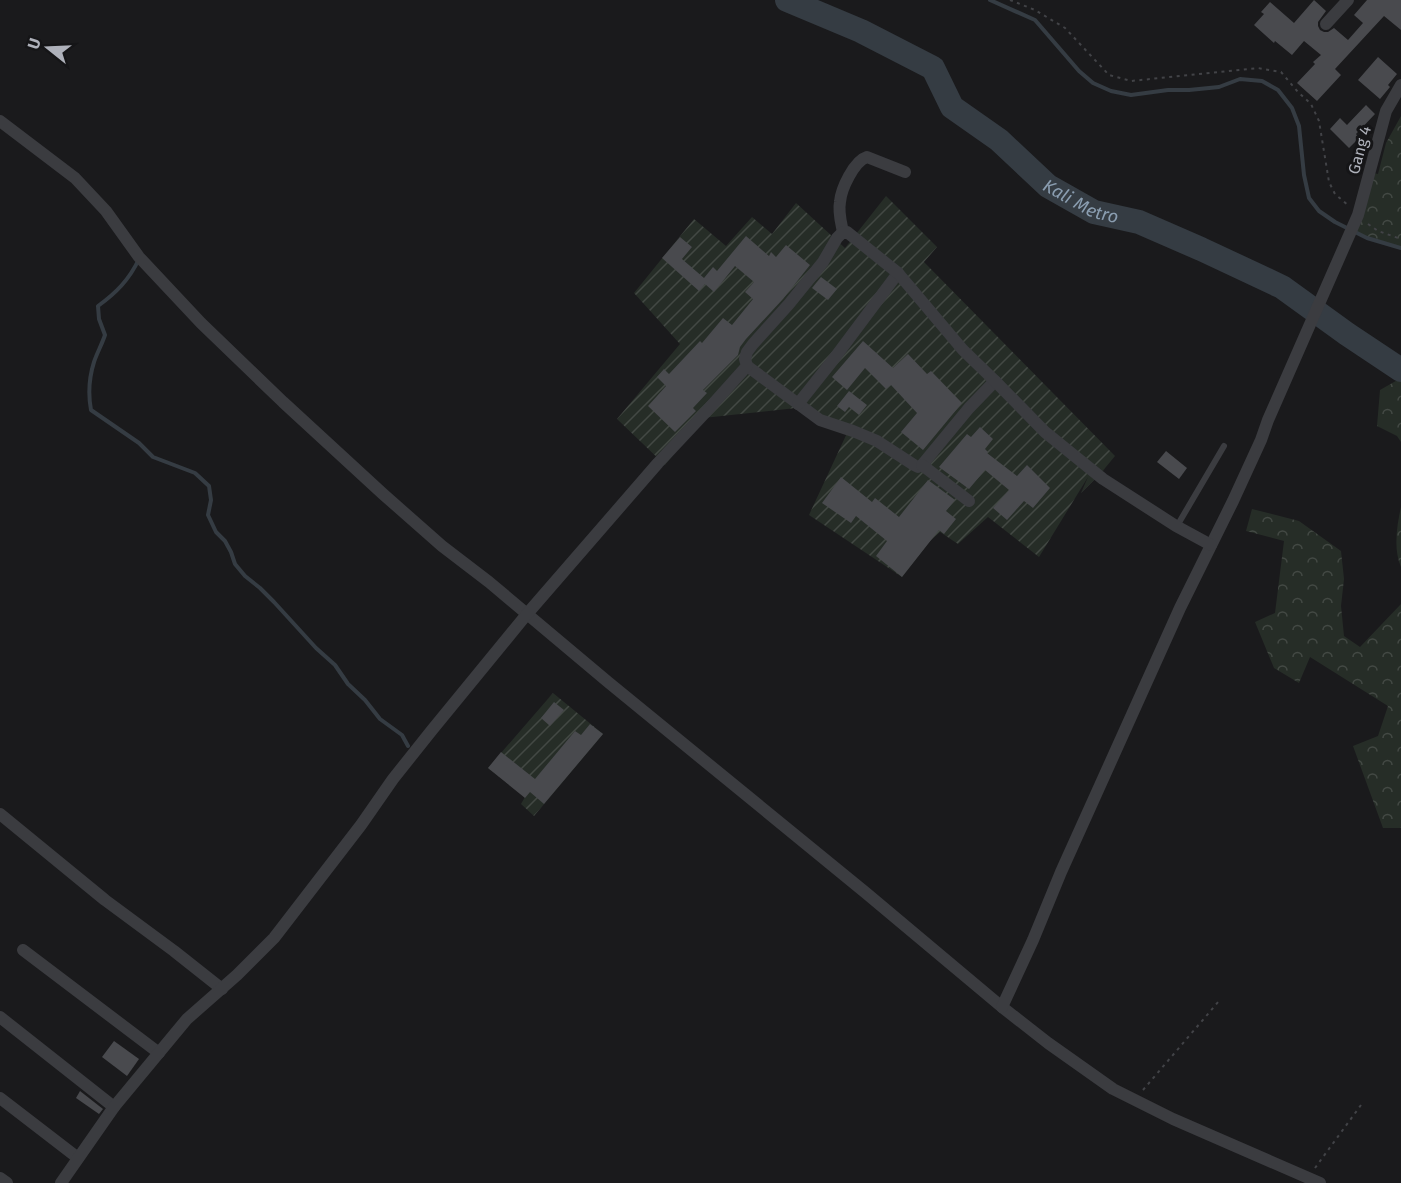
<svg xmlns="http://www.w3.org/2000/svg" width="1401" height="1183" viewBox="0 0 1401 1183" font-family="'Fira Sans',sans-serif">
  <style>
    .forest { fill: url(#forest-crowns) }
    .garden { fill: url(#garden-furrows) }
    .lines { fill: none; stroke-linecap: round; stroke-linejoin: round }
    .stream { stroke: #353c43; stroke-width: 4 }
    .river { stroke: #353c43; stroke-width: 24 }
    .building { fill: #494a4e }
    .path { stroke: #424347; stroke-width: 2; stroke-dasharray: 3 4.5; stroke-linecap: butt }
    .lane { stroke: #3b3c40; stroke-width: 6 }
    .street { stroke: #3b3c40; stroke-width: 12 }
    .labels { text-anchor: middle; stroke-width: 6; stroke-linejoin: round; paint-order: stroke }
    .street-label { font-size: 16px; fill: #aeb1ba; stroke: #151517 }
    .water-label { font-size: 18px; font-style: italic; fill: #8a9db0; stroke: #151517 }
  </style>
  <defs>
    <pattern id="forest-crowns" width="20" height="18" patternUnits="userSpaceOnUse" patternTransform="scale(1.5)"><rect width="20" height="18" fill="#262d27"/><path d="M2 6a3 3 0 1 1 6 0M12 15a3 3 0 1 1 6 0" fill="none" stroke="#434944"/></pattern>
    <pattern id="garden-furrows" width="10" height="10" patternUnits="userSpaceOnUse" patternTransform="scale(1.5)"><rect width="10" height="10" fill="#262d27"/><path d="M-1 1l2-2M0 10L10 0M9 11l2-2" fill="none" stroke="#434944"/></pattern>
  </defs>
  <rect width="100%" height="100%" fill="#1a1a1c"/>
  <g class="forest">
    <polygon points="1401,116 1401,248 1367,238 1352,230 1373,173 1378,174 1386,143"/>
    <polygon points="1401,378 1401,442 1397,436 1377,426 1380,390"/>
    <path d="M1401,507v60c-8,-18 -4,-42 0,-60z"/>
    <polygon points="1252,509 1299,521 1341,551 1344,579 1341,606 1344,636 1360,647 1401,604 1401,828 1383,828 1353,746 1378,736 1388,706 1310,657 1299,683 1274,668 1255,622 1275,613 1284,541 1246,531"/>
  </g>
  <g class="garden">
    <polygon points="886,196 937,247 924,262 1115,456 1101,473 1081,493 1088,477 1039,557 988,517 958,544 940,532 930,541 902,577 809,515 848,431 796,408 703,418 665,465 617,419 680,344 634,293 694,219 726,246 752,217 772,234 796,203 845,248"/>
    <polygon points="553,693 603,734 534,816 521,804 525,797 488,768"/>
  </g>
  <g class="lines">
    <g class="stream">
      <polyline points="990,0 1035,20 1079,71 1093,83 1111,91 1131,95 1168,90 1189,90 1219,87 1240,79 1262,81 1278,90 1292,108 1299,126 1304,175 1309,198 1319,211 1335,222 1367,238 1401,248"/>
      <path d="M139,259c-10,21 -23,34 -41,47l1,13 6,16c-3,9 -8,18 -11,27 -5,16 -6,32 -3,48l48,33 14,14 42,16 14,13 2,14 -3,15 8,17 9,9 6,11 4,12 10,12 15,12 14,14 42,46 19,17 13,19 17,16 15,19 22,16 6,11"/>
    </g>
    <path class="river" id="s1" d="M787,0l74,31 72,37 19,39 47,33 49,46 46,26 45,10 62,27 81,38 65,47 54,36"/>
  </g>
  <g class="building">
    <polygon points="1314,0 1326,11 1318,22 1318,26 1320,30 1324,32 1328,32 1334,28 1348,40 1363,23 1354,15 1367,0 1401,0 1401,30 1384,16 1335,69 1341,75 1317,101 1297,83 1315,64 1313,62 1321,55 1304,41 1292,55 1275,41 1274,43 1254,25 1264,14 1261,12 1270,2 1294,23"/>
    <polygon points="1378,57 1397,74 1388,85 1390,87 1380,99 1358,80"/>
    <polygon points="1366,105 1375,114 1356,134 1359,138 1349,148 1330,129 1340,118 1347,125"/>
    <polygon points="746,236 769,256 771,252 776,257 786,245 810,265 783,299 746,339 740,347 738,355 703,390 707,393 693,408 696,411 675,432 648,406 666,386 657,377 664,369 669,374 700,341 702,343 723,318 732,325 753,299 745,292 754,282 735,266 714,292 705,284 699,291 662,258 680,237 692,247 682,259 704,278 713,267 717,271"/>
    <polygon points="821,277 837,289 828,300 812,288"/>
    <polygon points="863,341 893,368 908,354 927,374 931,371 962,403 923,450 901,432 917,413 891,385 886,389 865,368 847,390 832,377"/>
    <polygon points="849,391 867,405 859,415 849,407 845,412 837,406"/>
    <polygon points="980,427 993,439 985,449 988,452 987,453 1017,476 1027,465 1050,488 1033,508 1024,501 1007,520 993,508 1009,490 985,470 969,489 939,467 967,434 971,437"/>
    <polygon points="1166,451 1187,468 1179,479 1157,462"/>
    <polygon points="841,477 872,502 875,498 899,517 928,480 955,500 946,511 956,519 944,534 939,530 902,577 876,556 887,541 856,516 851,523 822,503"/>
    <polygon points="554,702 564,710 550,726 541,718"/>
    <polygon points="590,724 603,734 544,804 530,792 525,798 488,768 501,752 535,779 575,731 581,735"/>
    <polygon points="114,1041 139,1059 127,1076 102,1057"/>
    <polygon points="80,1091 103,1109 99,1114 76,1098"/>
  </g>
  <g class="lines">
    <g class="path">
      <polyline points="1010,0 1035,10 1065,28 1109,75 1131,81 1258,68 1281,72 1298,92 1311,104 1319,121 1329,182 1335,194 1349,206"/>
      <polyline points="1368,224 1378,231 1401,239"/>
      <polyline points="1143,1090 1219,1001"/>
      <polyline points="1315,1168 1361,1105"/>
    </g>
    <polyline class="lane" points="1177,526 1224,446"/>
    <g class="street">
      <polyline points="1326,24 1348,0"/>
      <polyline points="0,121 75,178 106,211 139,257 201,323 283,402 383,494 442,546 489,582 608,682 866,893 1002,1007 1048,1043 1113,1089 1173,1119 1320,1183"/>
      <path d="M843,232c-2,-10 -5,-20 -3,-30 1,-13 14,-41 27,-45l38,15"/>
      <polyline points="747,366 820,420 853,431 877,441 914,465 918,467 922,465 969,408 995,381"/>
      <polyline points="798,404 833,360 898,273"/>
      <polyline points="922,465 969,501"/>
      <polyline points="0,814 105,900 174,951 222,989"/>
      <polyline points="23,950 159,1053"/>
      <polyline points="1002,1007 1033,940 1061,872 1180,608 1233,501 1261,440 1268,420 1358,215 1386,111 1401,85"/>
      <polyline points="0,1017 114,1107"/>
      <polyline points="0,1098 78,1158"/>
      <polyline points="0,1178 7,1183"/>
      <polyline points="61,1183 114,1107 187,1019 237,975 274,938 361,825 393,779 432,730 527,614 658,463 703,415 747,366 745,359 747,352 753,344 789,304 823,262 837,238 843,232 847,232 898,273 963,350 995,381 1045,432 1103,479 1176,526 1211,545"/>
    </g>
  </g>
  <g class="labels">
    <g class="street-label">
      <text transform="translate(1359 150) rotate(-75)" y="6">Gang 4</text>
    </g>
    <g class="water-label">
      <text dy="6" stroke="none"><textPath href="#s1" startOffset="366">Kali Metro</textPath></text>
    </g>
  </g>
  <g transform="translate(48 48) rotate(288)" stroke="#151517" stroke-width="4.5" paint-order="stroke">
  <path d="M0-4.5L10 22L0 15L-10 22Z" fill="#aeb1ba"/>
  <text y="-9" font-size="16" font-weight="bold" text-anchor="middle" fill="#aeb1ba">U</text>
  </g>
</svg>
